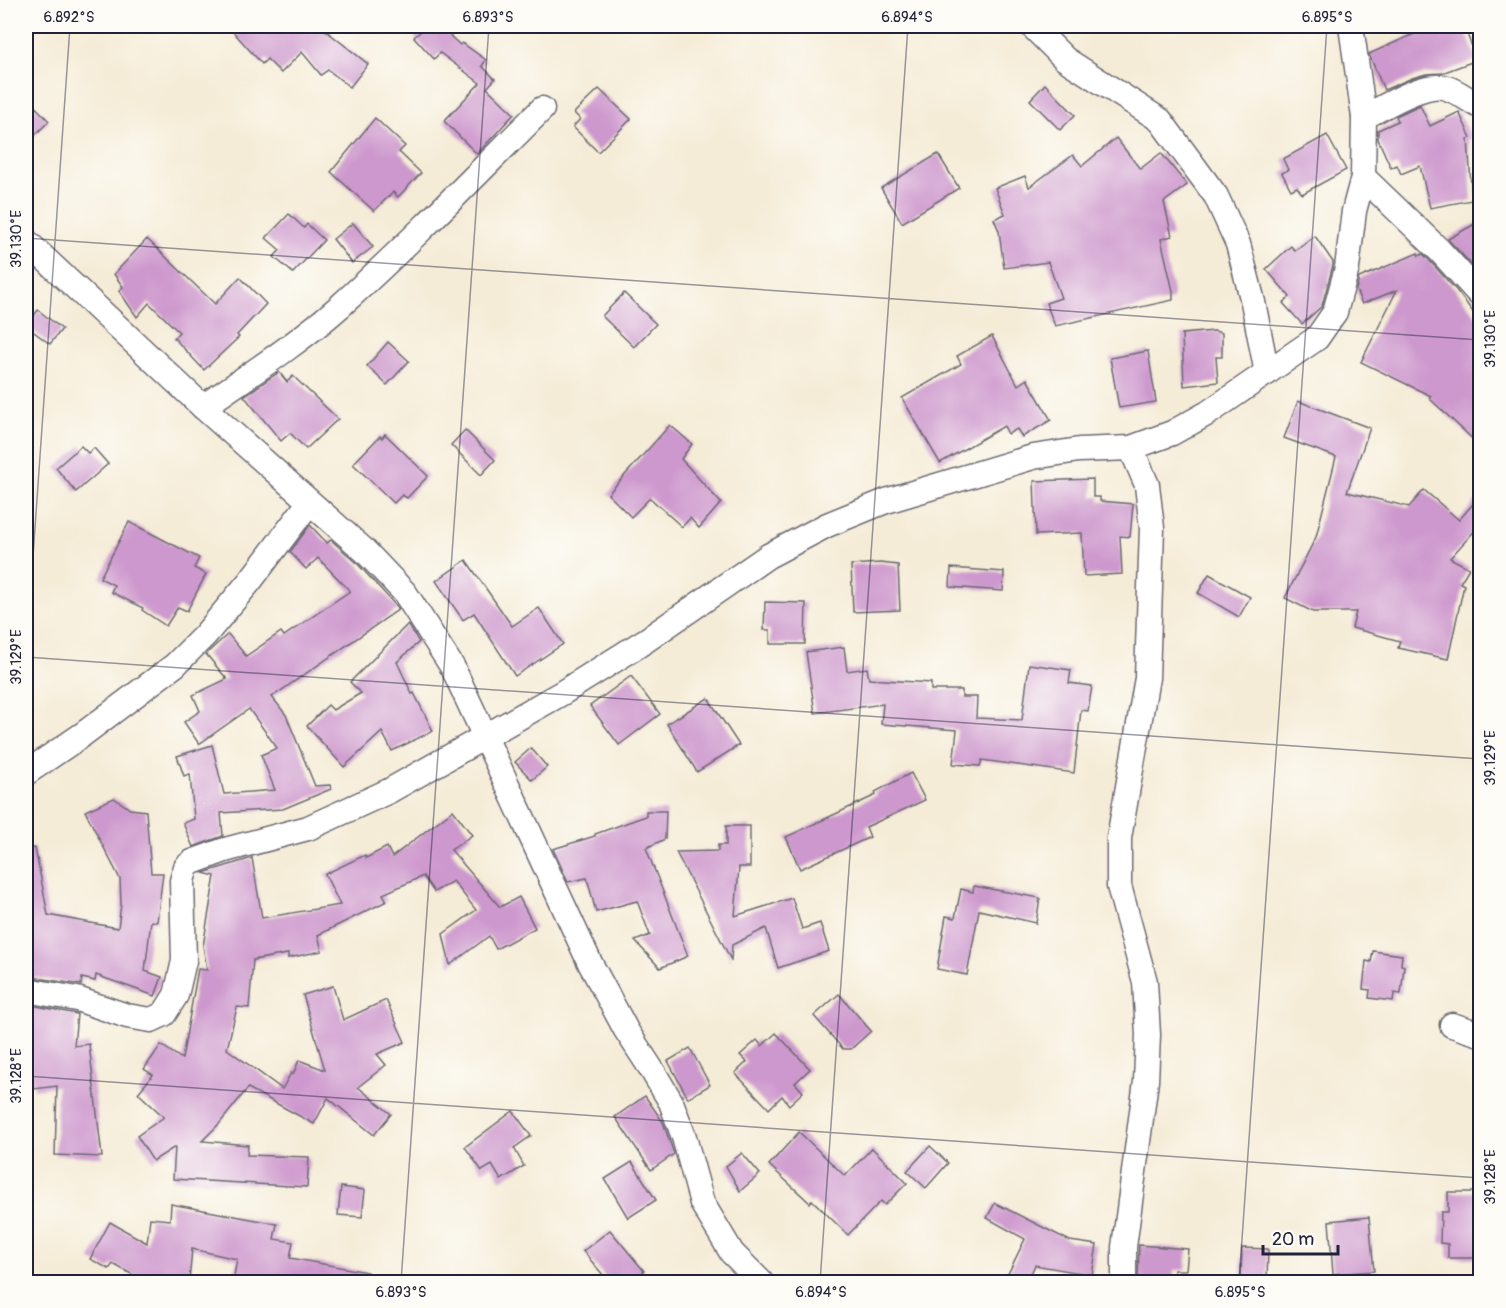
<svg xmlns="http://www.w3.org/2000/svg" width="1506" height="1308" viewBox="0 0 1506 1308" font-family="Pangolin,sans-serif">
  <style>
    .building { fill: #cd98cd }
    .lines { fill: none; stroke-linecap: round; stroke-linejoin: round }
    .minor-casing { stroke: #6c6972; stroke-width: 27 }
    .minor { stroke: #fff; stroke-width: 24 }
    .ticks { fill: none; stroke: #22223b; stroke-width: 1.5; stroke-opacity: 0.45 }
    .neatline { fill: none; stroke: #22223b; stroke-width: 2 }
    .ticks-label { font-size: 15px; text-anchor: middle; fill: #22223b }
  </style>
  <rect width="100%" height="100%" fill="#fdfcf7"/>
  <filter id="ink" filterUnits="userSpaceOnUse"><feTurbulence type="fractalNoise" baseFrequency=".0167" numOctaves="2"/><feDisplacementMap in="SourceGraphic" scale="12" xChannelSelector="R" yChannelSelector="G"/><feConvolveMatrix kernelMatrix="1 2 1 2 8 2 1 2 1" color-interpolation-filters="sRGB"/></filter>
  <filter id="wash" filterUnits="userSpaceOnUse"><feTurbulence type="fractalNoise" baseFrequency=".008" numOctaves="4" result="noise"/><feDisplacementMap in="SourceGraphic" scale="24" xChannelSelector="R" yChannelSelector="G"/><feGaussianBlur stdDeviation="1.35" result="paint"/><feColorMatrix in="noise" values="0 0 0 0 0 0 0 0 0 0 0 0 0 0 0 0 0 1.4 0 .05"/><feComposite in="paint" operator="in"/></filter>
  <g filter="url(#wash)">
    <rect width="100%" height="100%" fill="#f5ecd7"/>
    <g id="blocks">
      <g class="building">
        <polygon points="228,26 320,26 368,64 350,87 328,70 321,75 302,52 281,73 267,59 262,64"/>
        <polygon points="427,26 439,26 460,45 462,43 486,60 482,66 495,79 487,88 514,114 477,154 444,121 480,83 440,53 434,59 414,37"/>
        <polygon points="1432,26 1434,30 1447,26 1464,26 1477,60 1442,73 1426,74 1412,78 1384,90 1369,54"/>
        <polygon points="1045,84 1075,115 1060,130 1030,100"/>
        <polygon points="599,89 631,119 598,152 573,127 580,119 574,113"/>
        <polygon points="26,97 49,121 26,144"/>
        <polygon points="1420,105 1430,126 1459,112 1471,138 1468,139 1472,200 1430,208 1420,166 1401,174 1397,165 1391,168 1378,139 1378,130 1398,121 1396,116"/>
        <polygon points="375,118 405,146 399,152 421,173 398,197 393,192 374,211 331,172"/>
        <polygon points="1327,135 1346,170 1302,194 1297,187 1291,190 1282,173 1288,170 1283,159"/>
        <polygon points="1116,138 1140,169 1161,153 1187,185 1164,202 1172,236 1161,239 1173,291 1173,300 1055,326 1046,303 1061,298 1048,262 1004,268 999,231 994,219 1005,214 995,188 1025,176 1029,187 1073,155 1082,166"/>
        <polygon points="938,154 959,188 902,223 881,188"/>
        <polygon points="289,214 304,228 307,224 324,240 293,273 274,257 280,250 266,238"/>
        <polygon points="1480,221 1480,274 1448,239"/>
        <polygon points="353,223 373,247 352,263 333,239"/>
        <polygon points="1315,236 1333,262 1333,265 1322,306 1302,324 1283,303 1290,297 1266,269 1291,246 1295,251"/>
        <polygon points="147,239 215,304 240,277 266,304 237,335 239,337 204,370 174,338 179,332 149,303 137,317 119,291 123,287 114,274"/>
        <polygon points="1418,253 1419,256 1423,254 1429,260 1456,290 1480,321 1480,446 1429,398 1431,396 1361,362 1397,290 1362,304 1356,290 1359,278"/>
        <polygon points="624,293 656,324 634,347 602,316"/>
        <polygon points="38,310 62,329 50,344 26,326"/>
        <polygon points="1214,331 1222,333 1222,357 1216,357 1218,382 1184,386 1182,334"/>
        <polygon points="992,336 1018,385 1027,379 1051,420 1022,437 1017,429 1008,434 1004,426 940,463 902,398 961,364 957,356"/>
        <polygon points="388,342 409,361 387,385 367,366"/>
        <polygon points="1148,351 1156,402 1119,408 1110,358"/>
        <polygon points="279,372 287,382 293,376 338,419 306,449 290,433 281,441 244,396"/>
        <polygon points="1298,401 1370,428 1347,492 1409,507 1424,490 1459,520 1480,496 1480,525 1450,558 1469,568 1460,583 1464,585 1448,659 1398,648 1400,641 1352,628 1356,612 1313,612 1285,598 1316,537 1336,457 1284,438"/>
        <polygon points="670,425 692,444 681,459 721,503 699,528 690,518 682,527 650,498 631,517 608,494"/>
        <polygon points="465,430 495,460 481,475 451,445"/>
        <polygon points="385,434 428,476 407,498 402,495 394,503 353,464 380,436 382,438"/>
        <polygon points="81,446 88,453 94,448 108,464 76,492 56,468"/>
        <polygon points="1093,479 1093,497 1100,497 1100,501 1133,504 1130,537 1120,536 1122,574 1084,576 1082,533 1036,535 1034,481"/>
        <polygon points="129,522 199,558 194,568 206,574 187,611 178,607 166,626 142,610 143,608 111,592 114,585 100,578"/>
        <polygon points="310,525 327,543 331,540 355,561 399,609 272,697 286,715 315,786 330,785 331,789 283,809 221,813 223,836 193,847 183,823 194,819 190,774 184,776 177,756 212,745 224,794 275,790 261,755 277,748 249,709 199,744 184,722 200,711 193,695 227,679 206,654 228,634 246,656 281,632 284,636 350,591 318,558 306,569 290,552"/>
        <polygon points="466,560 512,626 539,608 563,644 515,676 474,613 463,620 436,581"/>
        <polygon points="880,563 898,565 900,610 853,612 851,565"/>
        <polygon points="951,568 1004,572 1003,591 950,587"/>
        <polygon points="1209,574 1250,597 1239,617 1198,593"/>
        <polygon points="765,602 806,603 805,644 770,644 770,630 764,630"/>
        <polygon points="408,624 419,642 397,662 412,694 414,693 433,731 392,751 382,732 344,767 307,726 328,705 333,710 361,693 350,682"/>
        <polygon points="844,647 847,671 867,668 869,679 931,683 931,690 962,690 962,697 977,697 976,718 1022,720 1029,664 1071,670 1069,683 1092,686 1088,711 1081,710 1074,773 982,760 980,766 953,764 957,730 881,724 883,704 815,713 806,652"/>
        <polygon points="631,676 660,714 619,745 590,706"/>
        <polygon points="708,698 739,745 697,772 667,724"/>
        <polygon points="531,748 547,767 532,780 515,762"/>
        <polygon points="911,773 925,800 866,827 870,837 800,869 786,837 876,795 875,792"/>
        <polygon points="114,798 130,809 146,811 151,873 163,873 157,922 151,921 145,971 162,977 155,996 96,975 95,981 82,978 81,985 26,976 26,932 32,933 26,900 26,849 35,848 48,915 118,928 121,904 120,879 85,811"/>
        <polygon points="453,810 472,835 451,850 500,907 519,897 535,928 496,949 489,936 450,965 443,934 476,910 453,881 434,892 423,876 383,894 387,901 318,935 322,951 288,958 288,954 253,960 249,1008 237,1007 227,1049 282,1089 291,1073 293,1075 299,1060 325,1070 303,995 333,986 343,1020 386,1000 405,1042 377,1054 386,1065 358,1087 391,1114 374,1135 328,1098 314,1124 248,1088 220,1123 202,1141 248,1145 247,1155 309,1157 307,1187 173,1179 175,1147 153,1161 137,1136 164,1117 138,1093 153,1075 144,1069 161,1045 182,1059 198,969 207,970 203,946 215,876 203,873 252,858 262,918 340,905 325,874 365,855 366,858 387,847 392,857"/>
        <polygon points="646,811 666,811 665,839 646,848 688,956 660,968 635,941 650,935 637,901 596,912 587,878 568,882 553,849 595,836 595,834 646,816"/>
        <polygon points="726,826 750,826 750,867 739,867 735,916 792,898 802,929 820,923 829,951 778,968 766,928 732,945 731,960 676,852 718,851 718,845 726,845"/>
        <polygon points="974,886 1040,898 1036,923 979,910 967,975 937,969 946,916 955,918 961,889 973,892"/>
        <polygon points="1373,951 1402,955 1401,965 1404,966 1401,994 1394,993 1393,1001 1369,998 1370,990 1363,989 1366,961 1371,962"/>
        <polygon points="839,994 871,1031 851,1049 843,1049 814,1016"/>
        <polygon points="26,1004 77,1014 74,1046 89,1044 102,1157 55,1155 57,1086 34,1089 27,1032 26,1032"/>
        <polygon points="776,1033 810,1069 795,1083 803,1092 789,1105 782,1096 769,1109 735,1073 747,1062 740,1055 757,1040 762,1046"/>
        <polygon points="690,1048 710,1085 688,1098 668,1061"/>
        <polygon points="645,1096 663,1122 674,1154 651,1170 615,1117"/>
        <polygon points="513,1111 531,1136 514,1148 524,1166 501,1180 492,1165 482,1171 465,1147"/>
        <polygon points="799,1132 845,1176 872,1148 907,1183 885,1205 881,1201 848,1235 812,1200 810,1203 769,1165"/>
        <polygon points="930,1146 948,1163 926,1188 907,1171"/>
        <polygon points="742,1153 760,1174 740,1191 726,1166"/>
        <polygon points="632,1162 656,1200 628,1218 605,1179"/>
        <polygon points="341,1187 365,1190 362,1217 338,1215"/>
        <polygon points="1448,1192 1480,1192 1480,1258 1448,1258 1448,1244 1440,1243 1441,1212 1448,1212"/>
        <polygon points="995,1203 1070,1241 1097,1245 1092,1275 1035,1265 1027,1282 1004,1282 1025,1239 987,1218"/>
        <polygon points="171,1204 277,1224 274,1239 293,1242 290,1258 367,1272 366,1282 233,1282 237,1259 192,1249 189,1282 146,1282 113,1264 109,1269 90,1259 110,1222 147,1243 150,1218 170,1220"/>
        <polygon points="1369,1217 1374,1271 1333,1274 1329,1221"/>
        <polygon points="610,1230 644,1271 631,1282 609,1282 583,1251"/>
        <polygon points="1139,1245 1188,1249 1186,1270 1174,1270 1173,1282 1138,1282"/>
        <polygon points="1242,1248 1268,1249 1267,1282 1241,1282"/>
      </g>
    </g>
  </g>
  <g filter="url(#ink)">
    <use href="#blocks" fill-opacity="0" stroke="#6c6972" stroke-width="1.5"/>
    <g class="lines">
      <defs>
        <g id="minor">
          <polyline points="1032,26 1065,59 1160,120 1216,196 1238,244 1253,302 1267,373"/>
          <polyline points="1351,26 1364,117"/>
          <polyline points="1363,177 1439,250 1480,295"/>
          <polyline points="26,241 203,407 365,551 405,593 453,668 590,963 626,1030 652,1070 671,1102 684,1137 702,1203 732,1253 761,1282"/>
          <path d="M203,407c46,-32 94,-63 136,-100 70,-63 136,-131 203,-198"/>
          <polyline points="26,773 82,735 175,665 205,635 250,581 309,503"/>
          <path d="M26,990l51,9 50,17 24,4 13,-6 12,-19 8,-34 -2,-80 4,-14 6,-5 33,-12 83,-22 81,-37 173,-98 83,-52 123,-85 59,-31 59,-24 147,-44 46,-7 52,-2 41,-15 36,-20 109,-75 18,-26 12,-44 7,-57 9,-34 1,-60c19,-9 62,-37 83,-29 12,4 22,13 33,18"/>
          <polyline points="1452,1025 1480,1034"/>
          <polyline points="1124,1282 1124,1247 1146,1081 1148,1035 1145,982 1119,886 1119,838 1147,678 1152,528 1147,485 1131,448"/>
        </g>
      </defs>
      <use href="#minor" class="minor-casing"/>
      <use href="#minor" class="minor"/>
    </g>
  </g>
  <path class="ticks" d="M26,238l1454,102M26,657l1454,102M26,657l44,-631M26,1076l1454,102M401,1282l88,-1256M820,1282l88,-1256M1239,1282l88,-1256"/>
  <rect width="1506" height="1308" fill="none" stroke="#fdfcf7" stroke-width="66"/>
  <path d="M1263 1245v9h75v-9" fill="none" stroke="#22223b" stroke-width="3"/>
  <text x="1272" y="1245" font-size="18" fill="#22223b" stroke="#fdfcf7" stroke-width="4.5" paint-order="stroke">20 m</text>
  <rect x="33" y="33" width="1440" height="1242" class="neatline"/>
  <g class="ticks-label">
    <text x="69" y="22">6.892°S</text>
    <text x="488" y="22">6.893°S</text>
    <text x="907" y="22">6.894°S</text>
    <text x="1327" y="22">6.895°S</text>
    <text transform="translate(16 239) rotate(-90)" y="5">39.130°E</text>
    <text transform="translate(1490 339) rotate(-90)" y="5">39.130°E</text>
    <text transform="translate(16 657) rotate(-90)" y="5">39.129°E</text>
    <text transform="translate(1490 758) rotate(-90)" y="5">39.129°E</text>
    <text transform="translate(16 1076) rotate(-90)" y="5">39.128°E</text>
    <text transform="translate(1490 1177) rotate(-90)" y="5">39.128°E</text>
    <text x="401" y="1297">6.893°S</text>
    <text x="821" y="1297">6.894°S</text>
    <text x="1240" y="1297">6.895°S</text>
  </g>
</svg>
